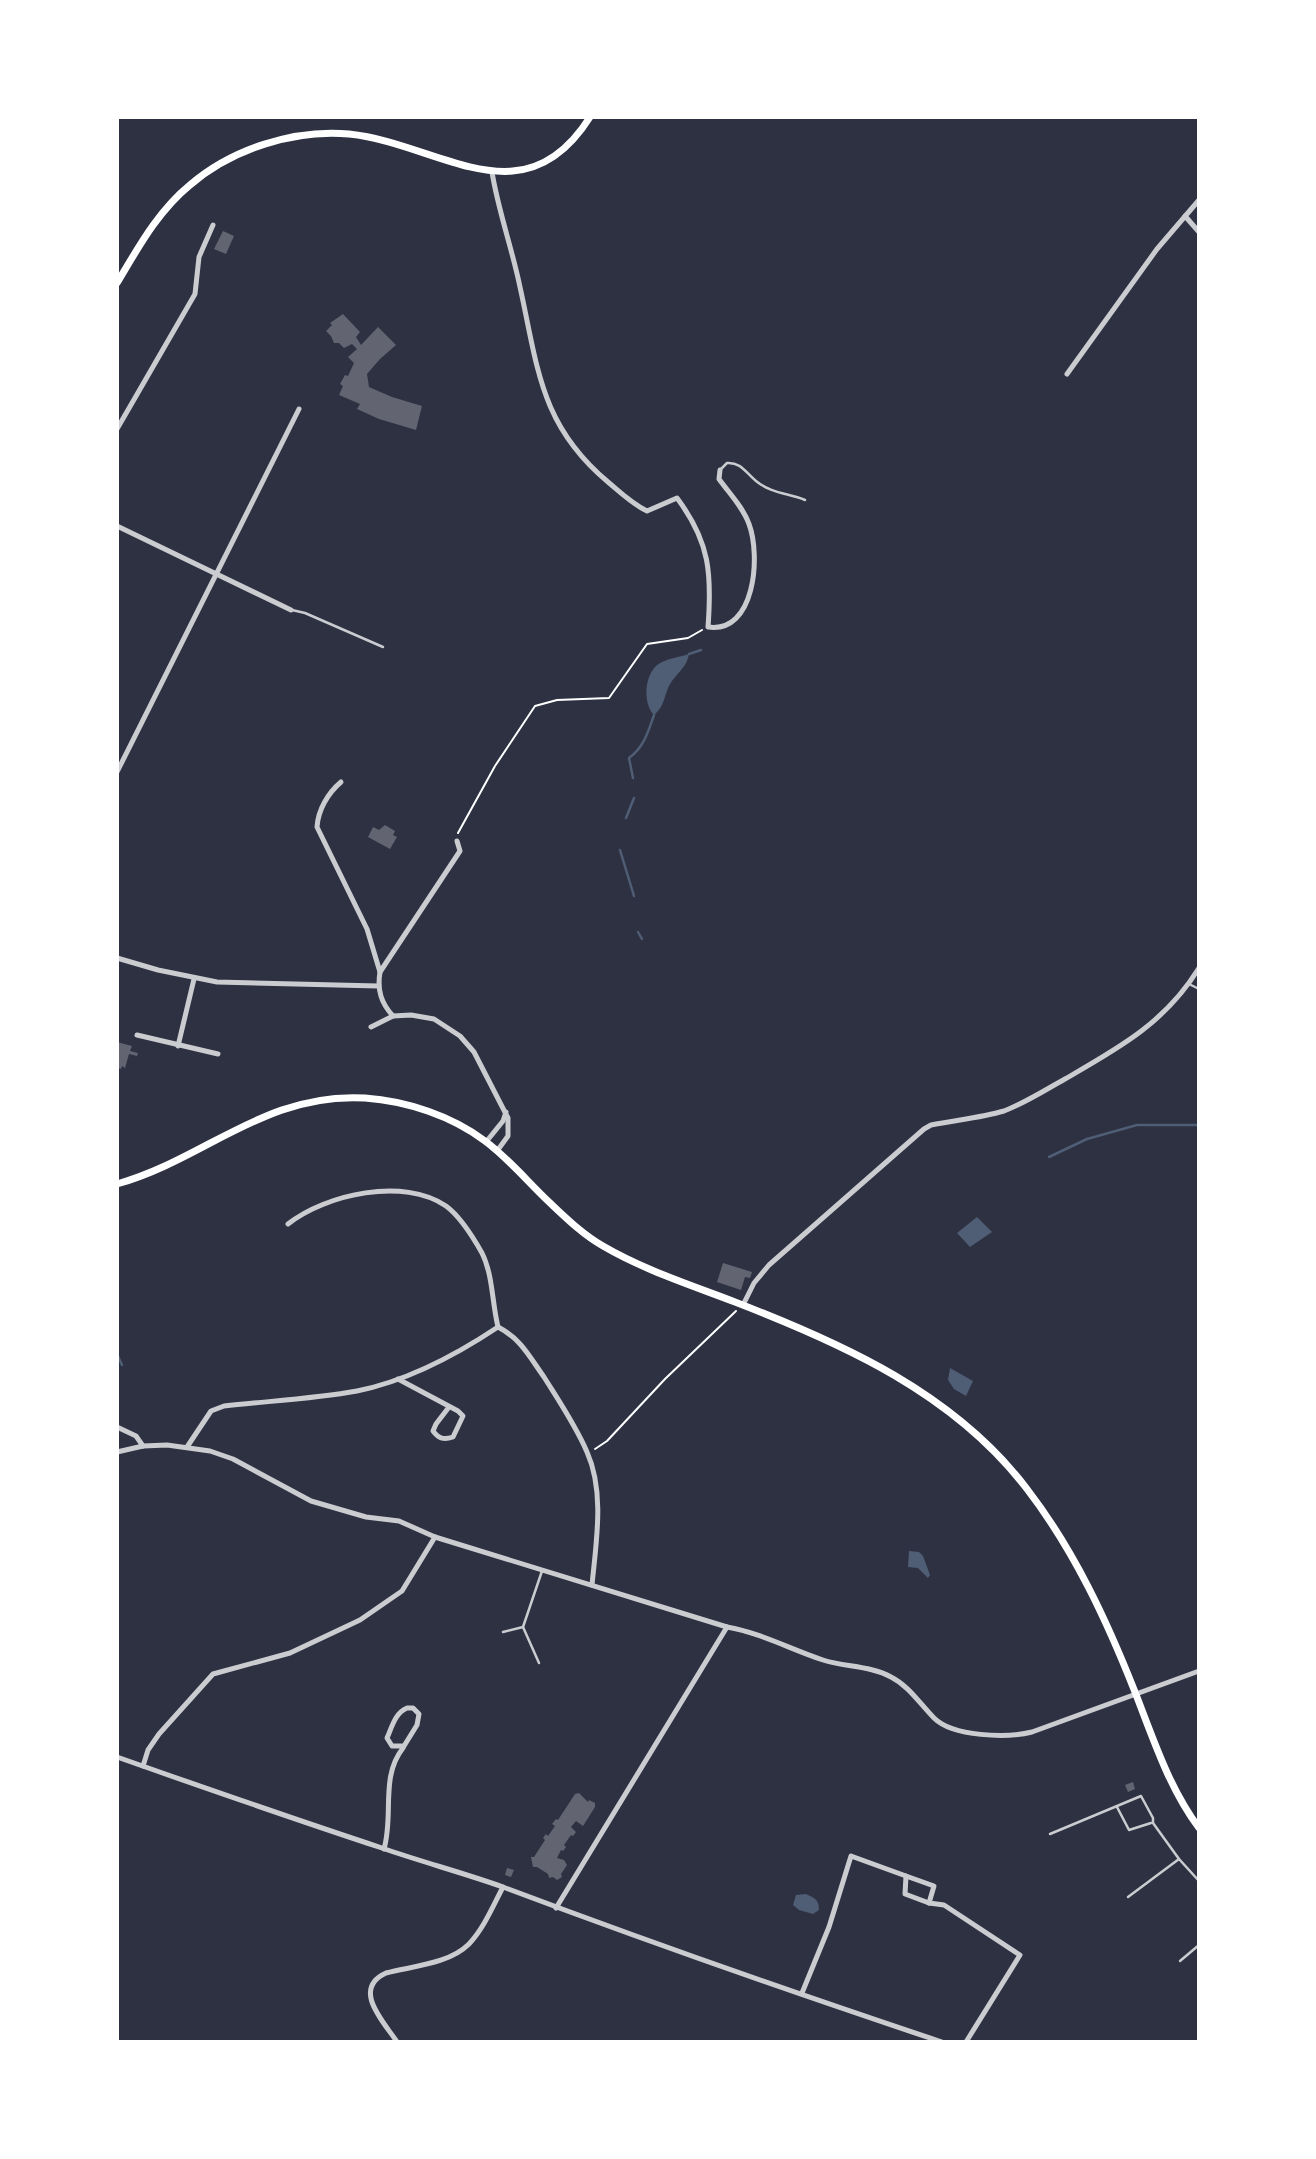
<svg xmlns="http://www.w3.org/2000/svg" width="1316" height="2159" viewBox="0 0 1316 2159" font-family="'PT Sans Narrow',sans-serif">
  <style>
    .water { fill: #4f5d75 }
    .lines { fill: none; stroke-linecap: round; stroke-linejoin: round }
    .stream { stroke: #4f5d75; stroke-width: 2.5 }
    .building { fill: #626471 }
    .path { stroke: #fff; stroke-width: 2 }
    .service { stroke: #caccd0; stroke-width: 2.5 }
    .minor { stroke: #caccd0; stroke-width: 5 }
    .secondary { stroke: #fff; stroke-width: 7 }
  </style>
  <rect width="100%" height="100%" fill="#2d3142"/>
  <g class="water">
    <path d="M689,654c-2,13 -12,19 -19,30 -6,11 -5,22 -16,31 -12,-12 -10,-45 8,-53 8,-4 18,-5 27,-8z"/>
    <polygon points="977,1217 992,1232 970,1247 957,1233"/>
    <polygon points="950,1368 973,1381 966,1396 954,1389 948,1380"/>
    <polygon points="909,1551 919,1552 923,1556 930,1575 928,1578 918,1568 908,1567"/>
    <path d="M806,1894c9,4 13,6 13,16l-6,4 -14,-4 -6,-5 3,-10z"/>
  </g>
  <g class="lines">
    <g class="stream">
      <polyline points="689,654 701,650"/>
      <path d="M633,778l-4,-20c15,-11 19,-26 25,-43"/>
      <polyline points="626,818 634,798"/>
      <polyline points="620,850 634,896"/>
      <polyline points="638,932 642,939"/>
      <polyline points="1049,1157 1087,1139 1137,1125 1199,1125"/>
      <polyline points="117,1354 122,1365"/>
    </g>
  </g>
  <g class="building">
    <polygon points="223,231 234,236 226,254 214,249"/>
    <polygon points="343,314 360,332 356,337 361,345 378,327 396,345 380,359 367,374 369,387 392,397 422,406 416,430 379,419 357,409 360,404 339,395 343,386 340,384 345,375 348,376 354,363 348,357 357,349 352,344 344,348 339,343 334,343 331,336 326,331 332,325 330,323"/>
    <polygon points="385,825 395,831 393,835 397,837 390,849 368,837 373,827 379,830"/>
    <polygon points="117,1042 132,1046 130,1051 138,1053 137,1056 129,1054 125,1068 122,1066 121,1069 117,1068"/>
    <polygon points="723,1263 752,1272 750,1278 745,1277 741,1290 717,1282"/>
    <polygon points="1133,1782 1135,1789 1128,1792 1125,1785"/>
    <polygon points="579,1793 588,1802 589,1800 595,1803 595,1807 583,1826 576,1821 571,1827 576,1832 573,1836 571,1835 564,1845 566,1847 563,1851 561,1850 557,1858 564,1860 567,1865 561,1874 562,1877 557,1880 553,1877 549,1878 548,1874 537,1867 533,1867 531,1857 534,1857 545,1840 543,1838 546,1834 548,1836 555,1826 552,1824 556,1819 558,1820 575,1794"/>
    <polygon points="507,1868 514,1870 511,1877 505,1875"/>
  </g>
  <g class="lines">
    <g class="path">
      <polyline points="458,833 495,766 535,706 557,700 609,698 647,644 688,638 702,630"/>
      <polyline points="595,1449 607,1441 665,1379 736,1311"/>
    </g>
    <g class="service">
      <path d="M721,469l6,-6c14,-1 19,10 29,18 16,13 32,12 49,19"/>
      <polyline points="292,610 305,613 383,647"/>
      <polyline points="1189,984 1199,989"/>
      <polyline points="523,1627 539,1663"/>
      <polyline points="503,1632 523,1627 542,1571"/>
      <polyline points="1117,1807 1129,1830 1151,1823"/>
      <polyline points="1050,1834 1141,1796 1153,1818 1153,1823 1179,1859 1199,1881"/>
      <polyline points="1128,1897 1179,1859"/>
      <polyline points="1180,1961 1199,1945"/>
    </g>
    <g class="minor">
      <path d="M492,172c6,38 20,76 28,115 18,81 20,138 88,195 13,11 24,22 39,29l30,-13c33,44 35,76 31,129 47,7 53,-71 41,-103 -6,-17 -20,-31 -30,-45l1,-9"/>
      <polyline points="1185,216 1199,232"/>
      <polyline points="1067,374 1157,249 1199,200"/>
      <polyline points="117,429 195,294 199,257 213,225"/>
      <polyline points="117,526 291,610"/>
      <polyline points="117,772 299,409"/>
      <path d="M341,782c-13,11 -23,28 -24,45l50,102 13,43"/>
      <path d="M457,841l3,10 -80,121c-3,18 1,31 13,44l18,-1 23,4 26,17 14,16 34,66v18l-11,15"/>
      <polyline points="117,958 158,970 217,982 378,986"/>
      <polyline points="371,1027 393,1016"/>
      <polyline points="137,1035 218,1054"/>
      <polyline points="178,1046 194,979"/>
      <polyline points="486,1142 503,1121 506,1112"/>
      <path d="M288,1224c38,-30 116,-47 158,-18 15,11 27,31 36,47 11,22 10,50 16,74"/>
      <path d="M743,1305l11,-22 15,-18 155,-136 7,-4c24,-5 49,-7 73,-14 21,-8 41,-21 61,-32 54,-31 100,-56 134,-111"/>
      <path d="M498,1327c23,12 31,29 46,50 15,24 32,49 43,75 18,40 9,91 5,133"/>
      <path d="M398,1379l60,32 5,5 -10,21c-9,3 -14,2 -20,-6l3,-7 13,-17"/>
      <polyline points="117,1427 136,1436 143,1446"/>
      <path d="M187,1447l24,-36 13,-5c44,-5 89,-7 133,-15 50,-10 99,-36 141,-64"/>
      <path d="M117,1452l26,-6 24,-1 43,6 23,8 78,42 55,16 33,4 36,16 292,90c34,6 63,22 96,33 22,7 48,6 68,17 18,9 29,27 43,41 19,19 73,20 98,14l167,-61"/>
      <path d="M407,1708h6l6,6 -2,11 -13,21h-12l-5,-8c5,-11 8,-25 20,-30z"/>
      <path d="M117,1757c88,31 177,62 265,91 40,14 82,25 121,39 146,55 292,106 439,155"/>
      <polyline points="143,1766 148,1750 159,1734 213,1674 290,1653 360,1620 402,1591 435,1537"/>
      <path d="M384,1849c10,-34 -4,-72 19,-101"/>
      <polyline points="906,1876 934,1886 929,1903"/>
      <polyline points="556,1908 727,1627"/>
      <polyline points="802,1993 829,1927 851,1856 906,1876 905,1894 929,1903 944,1905 1020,1955 966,2042"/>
      <path d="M397,2042c-13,-20 -46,-53 -11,-69 27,-7 63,-9 83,-29 15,-16 24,-38 34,-57"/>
    </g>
    <g class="secondary">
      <path d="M117,283c21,-35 41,-72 73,-98 42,-36 104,-56 159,-51 90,9 174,89 241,-17"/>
      <path d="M117,1184c89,-25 148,-92 248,-86 42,3 87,18 120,43 23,17 42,40 63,60 17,16 34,33 55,45 41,24 88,39 132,56 109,42 220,92 292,187 47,61 80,132 108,203 18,46 34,96 64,136"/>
    </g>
  </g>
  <rect width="1316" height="2159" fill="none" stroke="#ffffff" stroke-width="238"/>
</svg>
